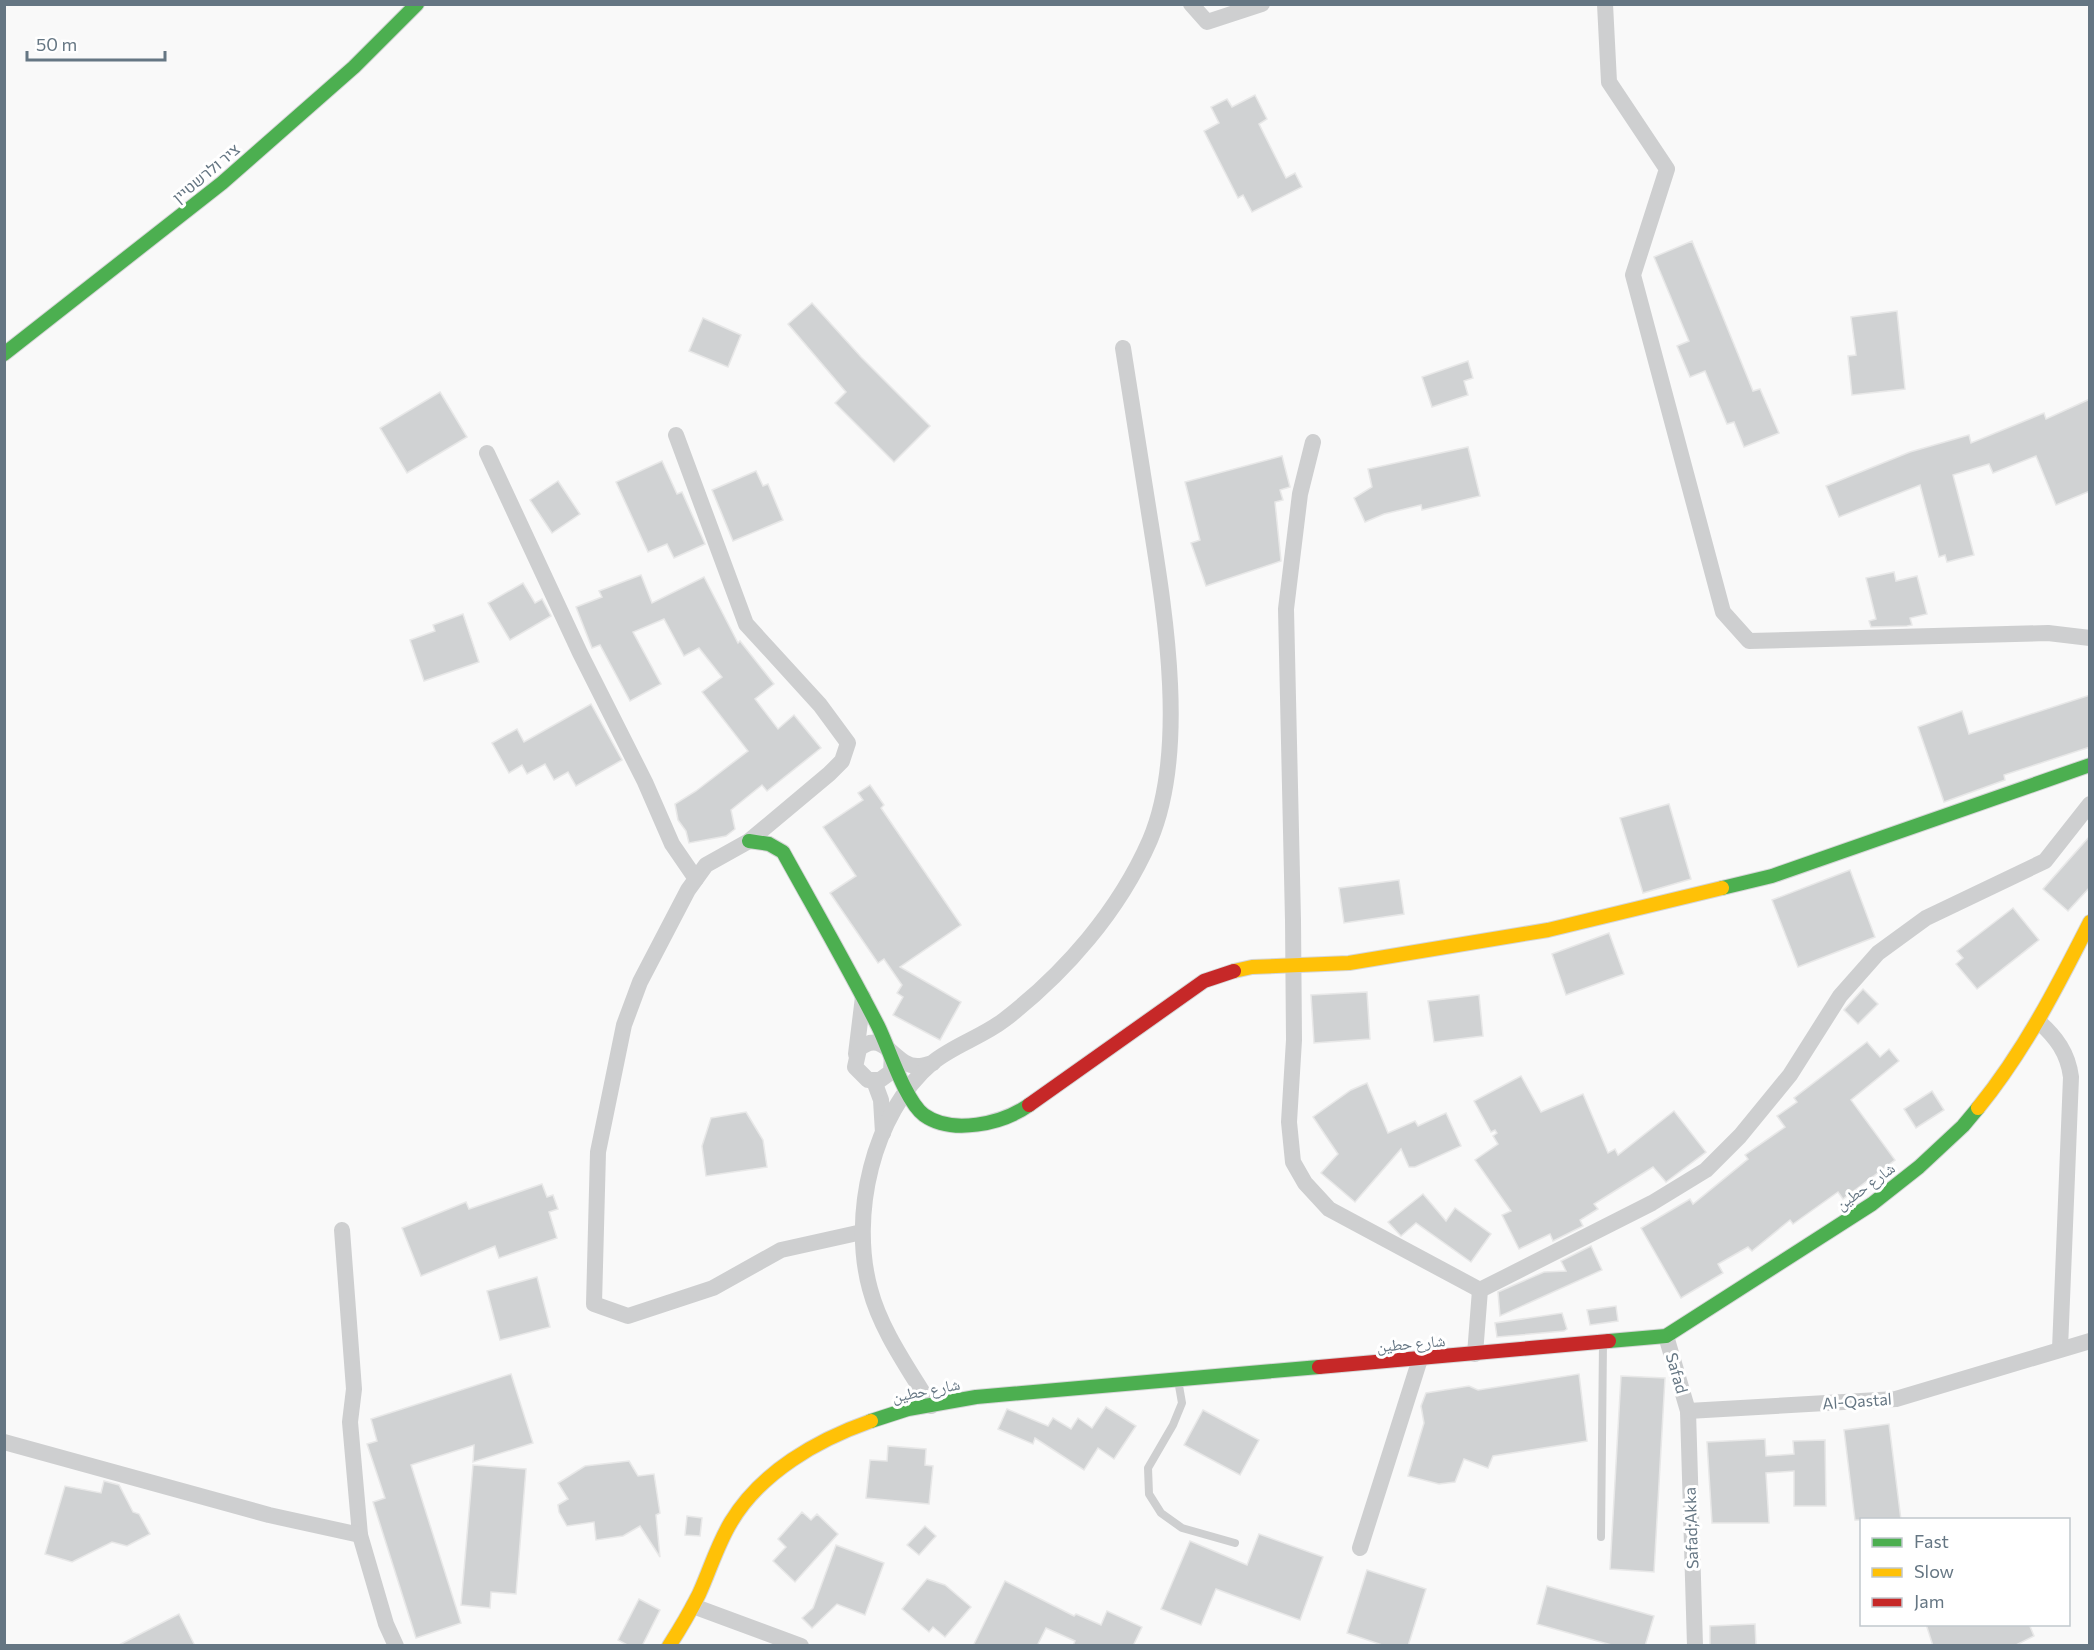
<svg xmlns="http://www.w3.org/2000/svg" width="2094" height="1650" viewBox="0 0 2094 1650" font-family="Commissioner,'Noto Naskh Arabic',Heebo,sans-serif">
  <style>
    .building { fill: #d0d2d3; stroke: #e8e8e8; stroke-width: 1.5 }
    .lines { fill: none; stroke-linecap: round; stroke-linejoin: round }
    .fast-casing { stroke: #d5d6d7; stroke-width: 16 }
    .slow-casing { stroke: #d5d6d7; stroke-width: 16 }
    .jam-casing { stroke: #d5d6d7; stroke-width: 16 }
    .lane { stroke: #cecfd0; stroke-width: 8 }
    .street { stroke: #cecfd0; stroke-width: 16 }
    .fast { stroke: #4caf50; stroke-width: 14 }
    .slow { stroke: #ffc107; stroke-width: 14 }
    .jam { stroke: #c62828; stroke-width: 14 }
    .labels { text-anchor: middle; stroke-width: 6; stroke-linejoin: round; paint-order: stroke }
    .street-label { font-size: 16px; fill: #657683; stroke: #fff }
  </style>
  <rect width="100%" height="100%" fill="#f9f9f9"/>
  <g class="building">
    <polygon points="1255,95 1267,119 1259,124 1286,178 1295,173 1302,187 1252,212 1243,195 1238,198 1204,131 1219,123 1211,107 1227,99 1232,107"/>
    <polygon points="1692,241 1753,391 1760,389 1779,433 1744,447 1734,422 1727,424 1705,371 1690,377 1677,346 1689,341 1654,257"/>
    <polygon points="812,303 861,357 930,426 894,462 835,403 846,392 788,324"/>
    <polygon points="1897,311 1905,389 1852,395 1848,356 1856,355 1851,317"/>
    <polygon points="703,318 741,335 728,367 689,351"/>
    <polygon points="1468,361 1473,378 1464,381 1468,395 1432,407 1422,377"/>
    <polygon points="440,392 467,437 407,473 380,428"/>
    <polygon points="2090,399 2090,491 2056,505 2036,456 1993,473 1989,464 1953,475 1974,555 1947,562 1945,555 1939,557 1920,485 1839,517 1826,486 1910,452 1969,435 1971,443 2044,413 2046,419"/>
    <polygon points="1468,447 1480,496 1422,510 1421,505 1384,514 1365,522 1354,498 1372,487 1368,469"/>
    <polygon points="1282,456 1290,487 1280,490 1283,500 1275,502 1281,561 1206,586 1191,543 1200,540 1185,482"/>
    <polygon points="662,461 677,494 682,492 705,544 674,558 667,544 648,552 616,482"/>
    <polygon points="756,471 763,486 768,484 783,520 733,541 712,490"/>
    <polygon points="558,481 580,514 552,533 530,500"/>
    <polygon points="1894,572 1896,581 1917,576 1927,614 1910,618 1912,625 1907,626 1871,627 1869,621 1876,619 1866,578"/>
    <polygon points="641,575 652,603 704,577 738,643 740,641 774,684 755,699 778,729 794,715 821,748 767,791 762,785 731,810 735,829 726,836 689,843 686,831 678,820 675,804 696,791 748,751 702,692 722,677 699,648 684,656 664,619 633,632 661,684 630,701 600,645 592,648 576,607 602,597 599,591"/>
    <polygon points="523,583 535,603 542,599 551,616 510,640 488,603"/>
    <polygon points="463,614 479,662 424,681 410,640 435,631 433,625"/>
    <polygon points="2090,695 2090,747 2004,775 2005,780 1944,802 1918,727 1962,711 1969,734"/>
    <polygon points="591,704 622,760 576,786 568,772 554,780 545,764 527,774 522,765 509,773 492,743 517,729 524,742"/>
    <polygon points="870,785 884,805 881,808 961,925 900,967 961,1002 940,1040 893,1015 903,997 897,993 902,985 884,959 878,963 830,893 856,876 823,827 863,800 858,793"/>
    <polygon points="1669,804 1691,879 1643,893 1620,818"/>
    <polygon points="2090,836 2090,887 2068,911 2043,889"/>
    <polygon points="1850,870 1875,937 1798,967 1772,900"/>
    <polygon points="1399,880 1404,914 1344,923 1339,888"/>
    <polygon points="2013,908 2039,940 1977,989 1956,964 1963,958 1957,951"/>
    <polygon points="1609,933 1624,974 1566,995 1552,954"/>
    <polygon points="1863,989 1878,1004 1858,1024 1844,1010"/>
    <polygon points="1367,992 1370,1039 1314,1043 1311,995"/>
    <polygon points="1479,995 1483,1036 1434,1042 1428,1001"/>
    <polygon points="1867,1042 1880,1057 1889,1049 1899,1061 1851,1100 1895,1160 1843,1199 1838,1192 1793,1224 1790,1220 1752,1251 1748,1247 1718,1264 1723,1273 1681,1298 1641,1228 1690,1199 1693,1204 1748,1159 1745,1155 1785,1127 1777,1116 1797,1102 1794,1098"/>
    <polygon points="1521,1076 1541,1112 1583,1094 1608,1153 1615,1149 1618,1155 1674,1111 1706,1152 1666,1182 1653,1167 1594,1204 1598,1209 1580,1220 1583,1226 1553,1241 1550,1234 1519,1249 1502,1215 1511,1211 1475,1160 1498,1144 1493,1136 1497,1133 1495,1130 1491,1132 1474,1101"/>
    <polygon points="1367,1083 1388,1133 1415,1121 1418,1126 1446,1113 1461,1146 1415,1167 1409,1167 1401,1149 1355,1202 1321,1173 1338,1154 1313,1117 1351,1090"/>
    <polygon points="1932,1091 1944,1110 1916,1128 1904,1109"/>
    <polygon points="746,1112 763,1140 767,1167 706,1176 702,1146 711,1118"/>
    <polygon points="542,1184 547,1197 553,1195 558,1209 549,1212 557,1238 499,1258 495,1246 421,1276 402,1228 466,1202 469,1209"/>
    <polygon points="1423,1194 1446,1221 1455,1208 1491,1234 1471,1262 1416,1223 1401,1236 1388,1222"/>
    <polygon points="1591,1246 1602,1270 1500,1316 1498,1292 1544,1272 1566,1271 1561,1261"/>
    <polygon points="537,1277 550,1327 500,1340 487,1291"/>
    <polygon points="1616,1306 1618,1321 1590,1325 1587,1310"/>
    <polygon points="1562,1313 1567,1329 1564,1331 1497,1337 1495,1323"/>
    <polygon points="511,1374 533,1443 473,1462 474,1445 411,1465 461,1623 416,1638 373,1502 385,1498 367,1444 377,1441 371,1419"/>
    <polygon points="1579,1374 1587,1441 1493,1456 1488,1468 1464,1459 1455,1482 1439,1484 1408,1476 1424,1423 1421,1406 1426,1393 1469,1386 1478,1390"/>
    <polygon points="1621,1376 1665,1378 1654,1572 1610,1569"/>
    <polygon points="1106,1407 1136,1426 1114,1459 1098,1448 1084,1470 1035,1438 1033,1444 998,1429 1007,1409 1048,1426 1053,1418 1071,1429 1078,1418 1092,1428"/>
    <polygon points="1203,1410 1259,1440 1240,1475 1184,1445"/>
    <polygon points="1889,1424 1901,1520 1855,1520 1844,1430"/>
    <polygon points="1765,1439 1766,1456 1794,1454 1793,1441 1825,1440 1826,1506 1794,1506 1794,1471 1766,1473 1769,1523 1712,1523 1707,1442"/>
    <polygon points="888,1446 926,1449 925,1465 933,1466 929,1504 866,1498 870,1460 887,1461"/>
    <polygon points="629,1461 638,1476 654,1474 660,1513 656,1515 660,1557 640,1526 623,1536 596,1540 594,1522 567,1526 559,1512 558,1505 568,1499 558,1483 585,1466"/>
    <polygon points="473,1465 526,1469 516,1594 491,1592 490,1608 461,1605"/>
    <polygon points="104,1481 119,1485 133,1512 139,1514 150,1534 127,1546 112,1542 72,1562 45,1554 65,1486 101,1493"/>
    <polygon points="802,1512 811,1520 817,1514 838,1534 795,1582 773,1561 786,1547 778,1539"/>
    <polygon points="687,1516 702,1518 700,1536 685,1535"/>
    <polygon points="925,1526 936,1536 919,1555 907,1545"/>
    <polygon points="1259,1534 1323,1557 1300,1620 1216,1589 1201,1625 1161,1609 1190,1541 1247,1565"/>
    <polygon points="836,1545 884,1563 865,1615 837,1604 812,1628 802,1618 813,1608"/>
    <polygon points="1367,1570 1426,1589 1408,1646 1385,1646 1347,1633"/>
    <polygon points="927,1579 945,1585 971,1607 945,1637 933,1627 929,1632 902,1609"/>
    <polygon points="1005,1581 1074,1616 1076,1614 1101,1625 1107,1611 1142,1627 1133,1646 1073,1646 1075,1641 1046,1628 1037,1646 973,1646"/>
    <polygon points="1547,1586 1654,1616 1645,1646 1615,1646 1537,1624"/>
    <polygon points="639,1599 660,1610 642,1646 629,1646 618,1640"/>
    <polygon points="179,1614 195,1646 117,1646"/>
    <polygon points="1755,1624 1756,1646 1710,1646 1710,1626"/>
    <polygon points="1926,1624 2029,1624 2034,1636 2014,1646 1933,1646"/>
  </g>
  <g class="lines">
    <defs>
      <g id="fast">
        <polyline points="4,354 222,183 354,67 417,4"/>
        <path d="M749,841l20,3 14,8c32,58 65,115 95,174 11,22 27,75 46,89 28,20 78,9 105,-10"/>
        <polyline points="1722,888 1772,876 2090,765"/>
        <polyline points="1609,1341 1666,1336 1872,1204 1919,1167 1963,1126 1978,1108"/>
        <polyline points="871,1421 908,1409 976,1397 1319,1367"/>
      </g>
      <g id="slow">
        <polyline points="1234,971 1252,967 1349,963 1548,930 1722,888"/>
        <path d="M1978,1108c47,-58 79,-121 112,-186"/>
        <path d="M669,1646c11,-17 21,-34 30,-52 11,-24 18,-49 32,-72 30,-50 86,-82 140,-101"/>
      </g>
      <g id="jam">
        <polyline points="1029,1105 1204,981 1234,971"/>
        <polyline points="1319,1367 1609,1341"/>
      </g>
    </defs>
    <use href="#fast" class="fast-casing"/>
    <use href="#slow" class="slow-casing"/>
    <use href="#jam" class="jam-casing"/>
    <g class="lane">
      <polyline points="1178,1380 1182,1403 1173,1425 1148,1468 1149,1494 1161,1513 1182,1528 1235,1543"/>
      <polyline points="1601,1537 1603,1342"/>
    </g>
    <g class="street">
      <polyline points="1191,4 1207,22 1262,4"/>
      <polyline points="1605,4 1609,82 1667,169 1633,275 1723,612 1749,641 2048,633 2090,638"/>
      <polyline points="676,435 746,624 820,705 848,743 842,761 829,774 749,841 706,865 688,890 640,982 624,1025 598,1152 594,1304 628,1316 713,1288 781,1250 862,1232"/>
      <polyline points="1313,442 1300,494 1286,609 1293,920 1294,1040 1289,1122 1293,1162 1305,1183 1329,1209 1480,1290"/>
      <polyline points="487,453 580,653 645,782 672,844 696,879"/>
      <path d="M2039,1022c17,15 29,31 32,55l-11,272"/>
      <polyline points="856,1054 863,997"/>
      <path d="M892,1054l-1,18 -11,8h-12l-13,-13 4,-18c25,-22 35,18 59,17 5,0 10,-2 15,-3"/>
      <polyline points="874,1081 881,1100 883,1133"/>
      <polyline points="342,1230 354,1389 350,1422 360,1535 386,1624 396,1646"/>
      <polyline points="1666,1336 1688,1411 1695,1646"/>
      <polyline points="1475,1354 1480,1290 1652,1203 1706,1170 1740,1136 1790,1075 1840,996 1878,953 1926,918 2045,861 2090,804"/>
      <path d="M931,1406c-22,-37 -50,-75 -61,-117 -20,-73 2,-175 62,-226 22,-18 50,-26 72,-43 61,-47 115,-109 146,-180 38,-90 15,-227 0,-321 -9,-57 -18,-114 -27,-171"/>
      <polyline points="1688,1411 1896,1399 2090,1341"/>
      <polyline points="4,1442 269,1515 360,1535"/>
      <polyline points="1360,1548 1420,1359"/>
      <polyline points="693,1606 801,1646"/>
    </g>
    <use href="#fast" class="fast"/>
    <use href="#slow" class="slow"/>
    <use href="#jam" class="jam"/>
  </g>
  <g class="labels">
    <g class="street-label">
      <text transform="translate(206 173) rotate(-40)" y="6">ציר ולרשטיין</text>
      <text transform="translate(1865 1186) rotate(-36)" y="6">شارع حطين</text>
      <text transform="translate(1411 1343) rotate(-5)" y="6">شارع حطين</text>
      <text transform="translate(1677 1373) rotate(74)" y="6">Safad</text>
      <text transform="translate(926 1390) rotate(-11)" y="6">شارع حطين</text>
      <text transform="translate(1857 1401) rotate(-4)" y="6">Al-Qastal</text>
      <text transform="translate(1691 1528) rotate(-92)" y="6">Safad;Akka</text>
    </g>
  </g>
  <rect width="2094" height="1650" fill="none" stroke="#657683" stroke-width="12"/>
  <rect x="1860" y="1518" width="210" height="108" fill="#ffffff" stroke="#c1c8cd" stroke-width="1.5"/>
  <rect x="1872" y="1538" width="30" height="9" fill="#4caf50" stroke="#c1c8cd" stroke-width="1.5"/>
  <text x="1914" y="1548" font-size="18" fill="#657683">Fast</text>
  <rect x="1872" y="1568" width="30" height="9" fill="#ffc107" stroke="#c1c8cd" stroke-width="1.5"/>
  <text x="1914" y="1578" font-size="18" fill="#657683">Slow</text>
  <rect x="1872" y="1598" width="30" height="9" fill="#c62828" stroke="#c1c8cd" stroke-width="1.5"/>
  <text x="1914" y="1608" font-size="18" fill="#657683">Jam</text>
  <path d="M27 51v9h138v-9" fill="none" stroke="#657683" stroke-width="3"/>
  <text x="36" y="51" font-size="18" fill="#657683" stroke="#ffffff" stroke-width="4.5" paint-order="stroke">50 m</text>
</svg>
